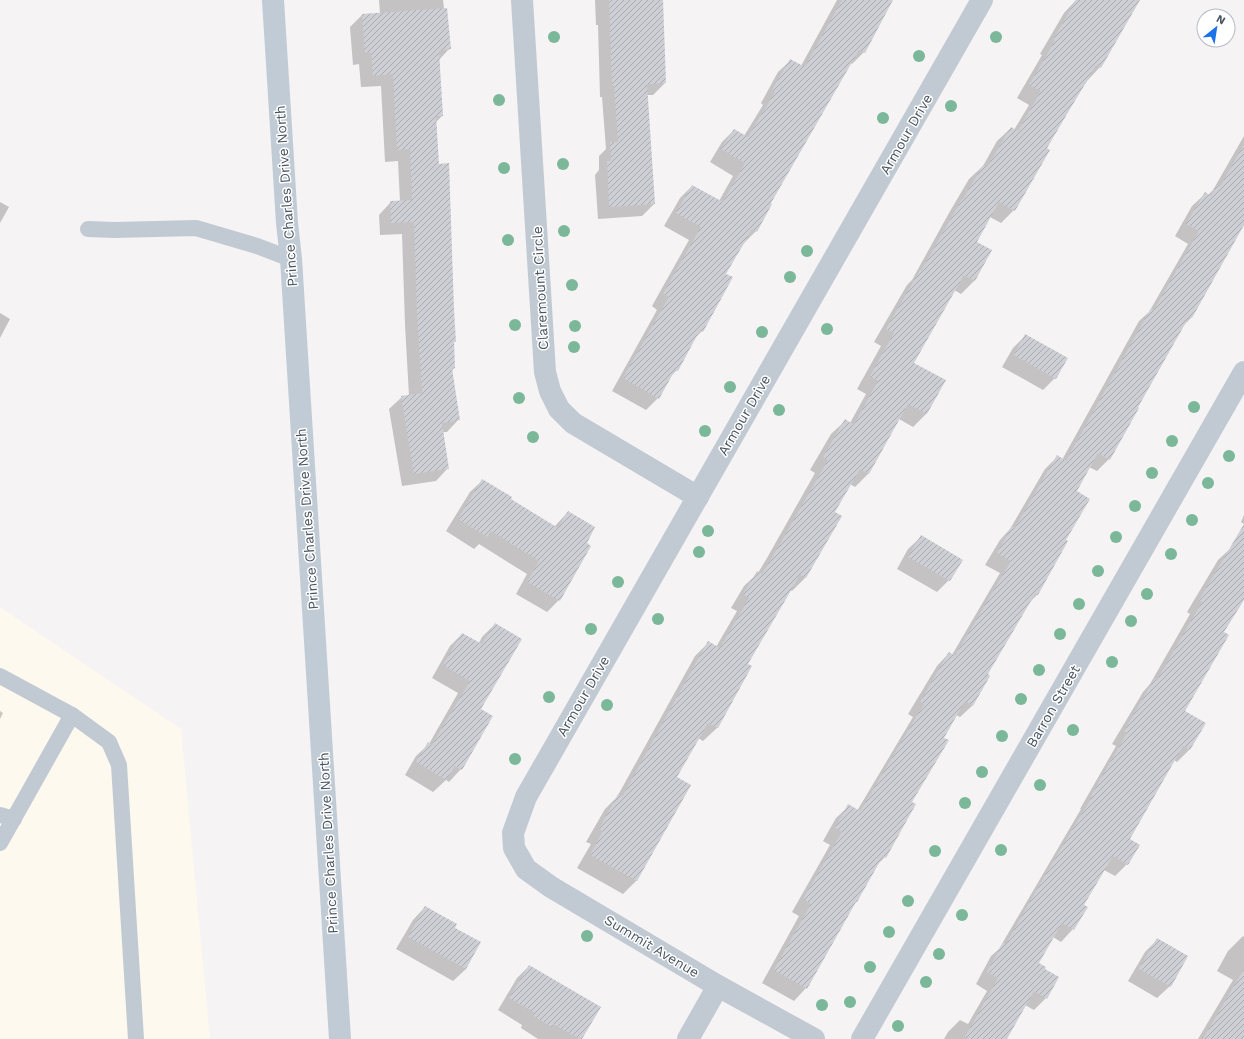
<svg xmlns="http://www.w3.org/2000/svg" width="1244" height="1039" viewBox="0 0 1244 1039" font-family="'Work Sans',sans-serif">
  <style>
    .commercial { fill: #fdf9ef }
    .shadow { fill: #0003 }
    .building { fill: url(#building-hatch) }
    .lines { fill: none; stroke-linecap: round; stroke-linejoin: round }
    .lane { stroke: #c1cad2; stroke-width: 16 }
    .street { stroke: #c1cad2; stroke-width: 22 }
    .secondary { stroke: #c1cbd6; stroke-width: 22 }
    .tree { fill: #7bb799 }
    .labels { text-anchor: middle; stroke-width: 3; stroke-linejoin: round; paint-order: stroke }
    .street-label { font-size: 14px; fill: #4a5661; stroke: #fff }
  </style>
  <defs>
    <pattern id="building-hatch" width="6" height="6" patternUnits="userSpaceOnUse"><rect width="6" height="6" fill="#cdcfd5"/><path d="M-1 1l2-2M0 6l6-6M5 7l2-2" fill="none" stroke="#a8abb0"/></pattern>
  </defs>
  <rect width="100%" height="100%" fill="#f5f3f3"/>
  <polygon class="commercial" points="0,607 181,729 210,1039 0,1039"/>
  <g class="shadow">
    <polygon points="379,0 443,0 449,49 439,60 442,116 436,122 438,165 455,341 453,344 454,368 452,371 459,419 447,432 442,432 448,468 436,481 402,486 389,409 402,397 409,396 405,325 402,234 380,235 379,215 391,202 400,202 398,161 385,162 381,86 361,87 359,64 353,65 350,27 362,15 380,14"/>
    <polygon points="595,0 662,0 665,83 653,95 647,95 654,204 642,216 598,219 595,175 599,170 599,156 606,149 602,97 600,97 598,25 596,25"/>
    <polygon points="837,0 892,0 864,52 852,64 850,63 769,203 756,231 744,243 725,274 702,331 695,338 677,370 670,377 658,398 646,410 612,391 657,310 652,306 689,240 664,226 680,198 692,186 719,201 733,176 710,162 722,142 734,130 744,136 763,105 761,103 778,72 791,60 801,66"/>
    <polygon points="1076,0 1139,0 1100,67 1087,81 1045,148 1014,210 1001,223 990,217 976,242 991,251 974,281 961,294 954,290 913,363 944,381 926,414 913,427 899,419 869,473 855,487 850,484 834,512 841,517 805,578 792,591 790,590 747,665 751,667 717,728 703,741 698,738 676,778 637,880 623,894 577,868 591,844 586,842 605,809 617,797 695,656 708,643 716,647 737,611 731,608 744,586 758,573 767,558 815,473 810,470 831,434 845,421 850,423 866,394 857,389 881,346 874,342 907,285 912,280 949,213 969,179 983,166 997,141 1011,128 1014,130 1029,105 1017,98 1042,55 1040,54 1064,13"/>
    <polygon points="1244,136 1244,223 1191,318 1183,326 1109,459 1097,471 1089,467 1075,491 1065,540 1067,541 1037,595 1029,603 986,675 973,705 960,717 956,715 943,738 885,857 877,865 852,906 806,988 794,1001 762,983 799,916 792,912 830,845 823,841 836,818 849,806 857,811 913,717 908,714 937,666 949,653 952,655 1000,573 985,565 1000,540 1010,529 1045,469 1057,457 1062,460 1139,321 1149,312 1188,244 1175,236 1192,206 1205,194 1208,195 1213,190"/>
    <polygon points="0,202 9,207 0,223"/>
    <polygon points="0,313 10,319 0,338"/>
    <polygon points="1025,336 1055,378 1043,390 1002,367 1013,348"/>
    <polygon points="483,480 509,499 554,527 568,512 559,600 547,612 516,594 527,574 479,544 474,549 446,531 470,492"/>
    <polygon points="1244,515 1244,524 1241,522"/>
    <polygon points="921,537 949,580 937,592 897,569 908,549"/>
    <polygon points="1231,548 1244,552 1244,598 1223,633 1184,712 1189,750 1177,762 1174,760 1129,839 1127,864 1115,876 1104,870 1083,905 1073,929 1061,942 1053,937 1037,963 1044,969 1046,998 1034,1010 1025,1005 1006,1039 944,1039 948,1032 960,1020 968,1024 987,991 976,984 991,956 999,949 1081,809 1080,809 1116,746 1112,744 1143,692 1150,684 1190,614 1187,612 1218,560"/>
    <polygon points="495,624 461,769 449,782 446,780 433,792 405,775 416,756 429,744 458,693 432,678 450,646 462,634 479,643 482,637"/>
    <polygon points="0,711 3,713 0,719"/>
    <polygon points="425,907 454,928 466,969 453,981 396,949 413,920"/>
    <polygon points="1243,936 1244,937 1244,1039 1198,1039 1233,980 1217,971 1228,951"/>
    <polygon points="1157,940 1170,986 1157,998 1128,981 1145,952"/>
    <polygon points="529,966 581,1039 538,1039 521,1028 522,1025 498,1010 517,978"/>
  </g>
  <g class="building">
    <polygon points="609,0 663,0 666,83 647,84 655,204 609,207 607,161 611,161 610,142 618,142 614,85 612,85"/>
    <polygon points="842,0 893,0 865,53 859,50 771,203 772,204 757,232 752,229 726,274 733,277 703,332 700,330 678,371 675,370 659,399 623,378 669,297 663,294 701,227 676,213 692,185 723,202 745,163 721,149 734,129 748,137 775,92 772,90 790,59 805,67"/>
    <polygon points="1076,0 1140,0 1101,68 1096,65 1047,148 1050,150 1015,211 999,202 977,242 992,250 975,281 964,275 914,363 946,380 927,414 908,404 869,474 860,469 835,512 842,516 806,578 800,575 748,664 752,666 718,728 708,723 677,777 691,785 637,881 590,855 603,831 599,829 618,794 622,797 708,641 720,648 749,598 743,594 757,571 762,574 780,544 828,460 823,457 845,419 854,425 878,381 870,376 894,333 886,329 920,270 921,271 962,199 963,199 983,165 987,167 1011,127 1018,131 1041,91 1029,85 1055,41 1053,40"/>
    <polygon points="447,8 451,49 439,51 443,116 436,116 439,164 449,163 454,310 456,342 454,342 455,368 452,369 460,420 442,423 449,469 414,474 401,396 422,393 417,313 414,222 391,223 390,201 412,200 410,149 397,150 393,74 373,76 371,52 365,53 362,14"/>
    <polygon points="1244,144 1244,225 1192,318 1189,317 1138,407 1139,408 1110,460 1098,453 1077,491 1090,499 1066,540 1068,541 1038,595 1035,594 988,674 990,676 973,706 965,701 944,738 949,740 912,802 916,804 886,858 883,856 857,902 856,902 807,989 774,970 811,904 803,899 842,832 835,828 848,804 860,811 864,805 924,704 920,702 949,652 955,656 1011,561 997,553 1012,526 1015,528 1057,455 1066,461 1151,308 1154,310 1199,231 1186,224 1205,192 1211,196 1217,185 1220,187"/>
    <polygon points="1025,334 1068,358 1056,379 1014,355"/>
    <polygon points="482,479 512,497 511,499 558,528 568,511 595,527 587,543 591,546 560,601 527,582 539,561 491,531 487,537 458,519"/>
    <polygon points="1244,524 1244,600 1224,632 1229,635 1185,711 1206,723 1190,750 1183,746 1130,839 1140,845 1128,865 1113,856 1084,905 1088,907 1074,930 1062,923 1039,963 1046,967 1045,969 1059,977 1047,999 1034,991 1007,1039 964,1039 998,978 987,972 1003,943 1006,944 1044,877 1092,797 1091,796 1127,733 1124,731 1155,678 1157,680 1202,602 1199,600"/>
    <polygon points="921,535 963,560 950,581 908,557"/>
    <polygon points="495,623 522,639 481,709 493,716 462,770 455,766 446,780 416,762 428,742 432,745 470,681 443,665 462,633 482,644"/>
    <polygon points="425,906 457,924 455,928 481,942 466,969 408,937"/>
    <polygon points="1157,938 1188,956 1171,987 1139,969"/>
    <polygon points="529,965 601,1007 582,1039 580,1039 553,1024 552,1027 532,1015 534,1012 509,998"/>
    <polygon points="1244,969 1244,1039 1203,1039"/>
  </g>
  <g class="lines">
    <g class="lane">
      <polyline points="88,229 114,230 196,228 257,246 291,259"/>
      <polyline points="0,676 72,715 109,742 119,765 136,1039"/>
      <polyline points="0,815 14,819"/>
      <polyline points="0,843 72,715"/>
    </g>
    <g class="street">
      <polyline points="522,0 545,372 550,391 559,409 573,423 698,497"/>
      <polyline points="688,1039 718,986"/>
      <polyline points="814,1039 718,986 551,887 526,869 514,848 513,833 526,797 982,0"/>
      <polyline points="862,1039 1244,372"/>
    </g>
    <polyline class="secondary" points="273,0 287,223 291,259 340,1039"/>
  </g>
  <g class="tree">
    <circle cx="554" cy="37" r="6"/>
    <circle cx="996" cy="37" r="6"/>
    <circle cx="919" cy="56" r="6"/>
    <circle cx="499" cy="100" r="6"/>
    <circle cx="951" cy="106" r="6"/>
    <circle cx="883" cy="118" r="6"/>
    <circle cx="563" cy="164" r="6"/>
    <circle cx="504" cy="168" r="6"/>
    <circle cx="564" cy="231" r="6"/>
    <circle cx="508" cy="240" r="6"/>
    <circle cx="807" cy="251" r="6"/>
    <circle cx="790" cy="277" r="6"/>
    <circle cx="572" cy="285" r="6"/>
    <circle cx="515" cy="325" r="6"/>
    <circle cx="575" cy="326" r="6"/>
    <circle cx="827" cy="329" r="6"/>
    <circle cx="762" cy="332" r="6"/>
    <circle cx="574" cy="347" r="6"/>
    <circle cx="730" cy="387" r="6"/>
    <circle cx="519" cy="398" r="6"/>
    <circle cx="1194" cy="407" r="6"/>
    <circle cx="779" cy="410" r="6"/>
    <circle cx="705" cy="431" r="6"/>
    <circle cx="533" cy="437" r="6"/>
    <circle cx="1172" cy="441" r="6"/>
    <circle cx="1229" cy="456" r="6"/>
    <circle cx="1152" cy="473" r="6"/>
    <circle cx="1208" cy="483" r="6"/>
    <circle cx="1135" cy="506" r="6"/>
    <circle cx="1192" cy="520" r="6"/>
    <circle cx="708" cy="531" r="6"/>
    <circle cx="1116" cy="537" r="6"/>
    <circle cx="699" cy="552" r="6"/>
    <circle cx="1171" cy="554" r="6"/>
    <circle cx="1098" cy="571" r="6"/>
    <circle cx="618" cy="582" r="6"/>
    <circle cx="1147" cy="594" r="6"/>
    <circle cx="1079" cy="604" r="6"/>
    <circle cx="658" cy="619" r="6"/>
    <circle cx="1131" cy="621" r="6"/>
    <circle cx="591" cy="629" r="6"/>
    <circle cx="1060" cy="634" r="6"/>
    <circle cx="1112" cy="662" r="6"/>
    <circle cx="1039" cy="670" r="6"/>
    <circle cx="549" cy="697" r="6"/>
    <circle cx="1021" cy="699" r="6"/>
    <circle cx="607" cy="705" r="6"/>
    <circle cx="1073" cy="730" r="6"/>
    <circle cx="1002" cy="736" r="6"/>
    <circle cx="515" cy="759" r="6"/>
    <circle cx="982" cy="772" r="6"/>
    <circle cx="1040" cy="785" r="6"/>
    <circle cx="965" cy="803" r="6"/>
    <circle cx="1001" cy="850" r="6"/>
    <circle cx="935" cy="851" r="6"/>
    <circle cx="908" cy="901" r="6"/>
    <circle cx="962" cy="915" r="6"/>
    <circle cx="889" cy="932" r="6"/>
    <circle cx="587" cy="936" r="6"/>
    <circle cx="939" cy="954" r="6"/>
    <circle cx="870" cy="967" r="6"/>
    <circle cx="926" cy="982" r="6"/>
    <circle cx="850" cy="1002" r="6"/>
    <circle cx="822" cy="1005" r="6"/>
    <circle cx="898" cy="1026" r="6"/>
  </g>
  <g class="labels">
    <g class="street-label">
      <text transform="translate(906 134) rotate(-60)" y="5">Armour Drive</text>
      <text transform="translate(286 196) rotate(-94)" y="5">Prince Charles Drive North</text>
      <text transform="translate(540 288) rotate(-93)" y="5">Claremount Circle</text>
      <text transform="translate(744 415) rotate(-60)" y="5">Armour Drive</text>
      <text transform="translate(307 519) rotate(-94)" y="5">Prince Charles Drive North</text>
      <text transform="translate(583 696) rotate(-60)" y="5">Armour Drive</text>
      <text transform="translate(1053 706) rotate(-60)" y="5">Barron Street</text>
      <text transform="translate(328 843) rotate(-93)" y="5">Prince Charles Drive North</text>
      <text transform="translate(652 946) rotate(31)" y="5">Summit Avenue</text>
    </g>
  </g>
  <g transform="translate(1216 28) rotate(30)"><circle r="19" fill="#ffffff" stroke="#b7bbc0"/>
  <path d="M0-3L7 15L0 10L-7 15Z" fill="#1a73e8"/>
  <text y="-6" font-size="11" font-weight="bold" text-anchor="middle" fill="#4a5661">N</text>
  </g>
</svg>
